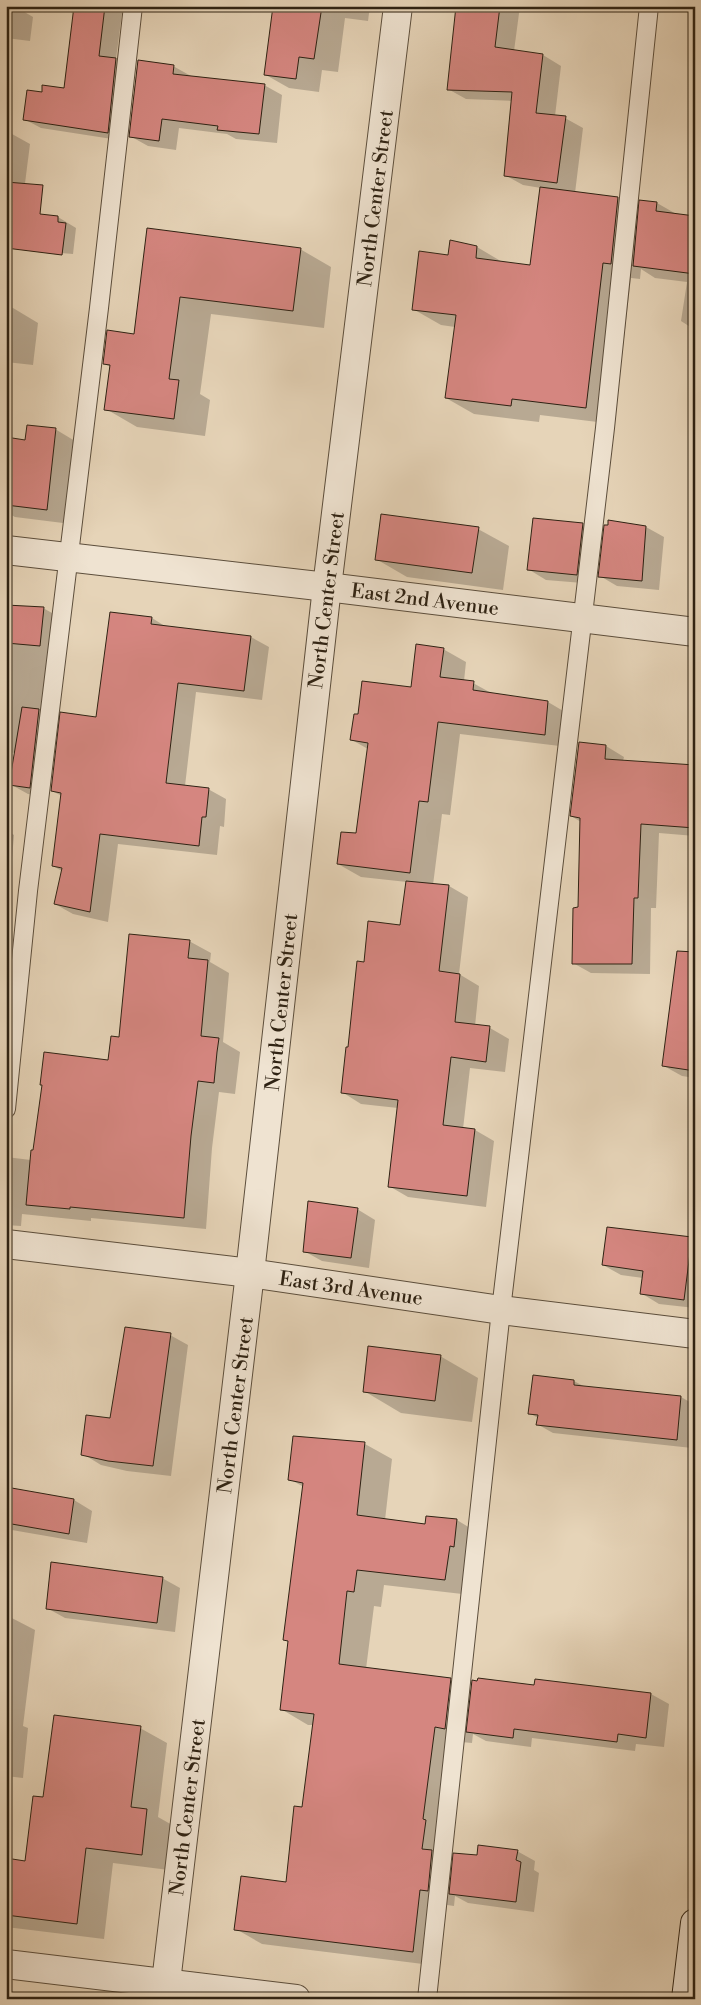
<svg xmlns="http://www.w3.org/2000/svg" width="701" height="2005" viewBox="0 0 701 2005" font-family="'Libre Bodoni',serif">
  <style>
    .shadow { fill: #0003 }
    .building { fill: #d58680; stroke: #2e2213 }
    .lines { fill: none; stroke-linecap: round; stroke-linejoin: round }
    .lane-casing { stroke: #5c4e3c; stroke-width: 20 }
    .street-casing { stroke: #5c4e3c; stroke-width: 30 }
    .secondary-casing { stroke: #2e2213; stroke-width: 30 }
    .lane { stroke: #efe3d1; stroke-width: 18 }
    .street { stroke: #efe3d1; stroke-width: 28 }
    .secondary { stroke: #efe3d1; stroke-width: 28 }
    .labels { text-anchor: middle; stroke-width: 4; stroke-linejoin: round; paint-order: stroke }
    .street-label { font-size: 20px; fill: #2e2213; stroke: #efe3d1 }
  </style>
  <rect width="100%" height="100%" fill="#e6d4b8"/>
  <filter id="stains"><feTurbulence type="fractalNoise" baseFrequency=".004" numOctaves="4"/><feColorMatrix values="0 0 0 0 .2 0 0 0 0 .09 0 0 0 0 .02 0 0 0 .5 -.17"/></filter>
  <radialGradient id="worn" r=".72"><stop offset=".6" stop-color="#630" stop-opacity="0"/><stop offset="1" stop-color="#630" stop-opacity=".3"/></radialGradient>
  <g class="shadow">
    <polygon points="6,6 16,7 33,17 30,41 6,38"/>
    <polygon points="61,6 123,6 116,59 133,69 125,141 41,128 24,119 43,93 65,90 74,14"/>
    <polygon points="271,6 370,6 368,21 345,18 338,72 322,70 319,92 289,88 266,75 274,8"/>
    <polygon points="458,6 520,6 514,51 543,55 561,66 555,116 565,118 583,128 575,193 618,198 640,211 657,203 678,215 695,245 695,330 681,321 687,282 655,278 641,269 640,279 631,278 614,424 540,415 539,422 474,414 446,398 455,327 441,325 413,309 449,256 451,241 477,247 504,263 531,266 541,188 523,185 505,175 513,101 466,99 448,89"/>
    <polygon points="173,66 191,76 264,85 282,95 277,143 236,139 227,134 179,128 176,150 148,146 130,136"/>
    <polygon points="6,133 12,134 30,144 22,207 6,206"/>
    <polygon points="58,217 76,228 73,254 48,252"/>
    <polygon points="148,230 300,249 331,267 324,328 211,314 200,394 210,400 205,436 137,427 106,409 111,367 104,364 135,335"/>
    <polygon points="6,307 13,308 38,323 33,365 6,362"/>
    <polygon points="55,429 80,444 71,524 15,517 6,512 6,439 26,441"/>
    <polygon points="609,522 646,527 664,537 659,590 617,586 600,576"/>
    <polygon points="583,524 601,534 595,584 546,580 528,569"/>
    <polygon points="478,529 509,546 503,590 407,577 376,559"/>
    <polygon points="6,605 43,608 61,618 47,797 28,794 10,784 16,753 6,752"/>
    <polygon points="152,618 168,628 251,637 269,647 262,700 196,692 185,786 208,789 226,799 224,827 220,826 217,855 118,844 108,922 73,914 55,904 62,871 53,866 62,796 52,791 97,718"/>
    <polygon points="443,649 466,662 464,681 473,683 493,694 548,702 570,715 568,747 460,734 450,815 442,814 433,885 449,886 468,897 459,974 479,986 475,1026 490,1028 509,1039 505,1072 470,1068 463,1129 475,1130 494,1141 486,1207 408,1197 389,1186 398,1108 361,1104 342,1092 365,963 401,926 407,882 361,877 338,864 357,835 368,749 352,740 359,715 412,688"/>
    <polygon points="580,743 606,746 624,757 623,761 695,766 695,836 659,833 656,908 651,908 650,974 591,973 573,963 579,909 581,822 571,816"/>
    <polygon points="6,830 14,835 10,882 6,882"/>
    <polygon points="189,941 211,953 210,962 229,973 223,1042 240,1052 235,1094 219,1092 212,1148 206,1229 91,1218 91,1221 22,1214 21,1226 6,1225 6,1157 31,1160 109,1061 120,1039"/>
    <polygon points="6,946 13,950 6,1028"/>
    <polygon points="695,1003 695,1078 682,1076 664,1066"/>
    <polygon points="357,1209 375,1220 369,1268 322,1261 304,1251"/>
    <polygon points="692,1238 695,1240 695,1308 659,1304 641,1293 643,1278 621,1275 603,1265"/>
    <polygon points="170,1335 188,1345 171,1476 127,1471 101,1465 83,1454 111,1419"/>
    <polygon points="440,1356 478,1378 472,1422 401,1413 364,1391"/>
    <polygon points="574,1381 585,1387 681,1397 695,1405 692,1448 553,1433 537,1424 538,1418 529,1413"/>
    <polygon points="294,1438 365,1444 392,1459 385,1520 426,1525 457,1520 483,1536 471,1595 384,1585 381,1607 374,1606 366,1669 450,1679 472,1691 536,1687 651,1694 669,1704 664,1747 636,1744 635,1751 532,1738 531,1747 486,1741 473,1734 472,1743 461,1742 449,1861 453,1864 478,1857 517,1851 535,1861 534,1870 539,1873 534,1912 468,1903 455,1896 454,1906 447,1905 439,1966 262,1944 236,1929 287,1883 303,1808 314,1725 308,1725 281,1709 290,1642 284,1639 304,1487 289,1479"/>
    <polygon points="6,1489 74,1500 92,1511 87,1543 6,1529"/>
    <polygon points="162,1578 180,1588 175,1632 65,1618 47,1608"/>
    <polygon points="6,1615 35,1630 23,1726 28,1728 23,1778 6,1776"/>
    <polygon points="140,1728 167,1743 158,1817 174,1826 169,1870 113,1863 104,1939 6,1927 6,1859 27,1862 44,1798"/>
  </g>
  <g class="building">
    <polygon points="74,6 105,6 99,56 116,58 108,133 23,120 27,90 42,92 42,85 64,88"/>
    <polygon points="273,6 322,6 314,59 299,57 296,79 264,75"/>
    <polygon points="456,6 500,6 495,47 543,54 536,113 566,116 557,183 504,176 512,92 447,90"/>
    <polygon points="138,60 174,65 173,74 265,84 259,134 217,130 218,126 162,119 159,141 129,137"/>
    <polygon points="6,182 43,185 40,214 58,216 58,222 66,223 62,255 6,248"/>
    <polygon points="540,187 618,197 611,264 603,263 586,408 512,399 511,406 445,398 456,315 412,310 419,251 448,255 450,240 477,246 476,258 530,265"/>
    <polygon points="639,200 657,202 656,211 695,216 695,274 633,266"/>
    <polygon points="147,228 301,248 293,311 180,297 169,379 179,380 174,419 104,410 110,365 103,364 107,330 134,334"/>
    <polygon points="27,425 56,428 47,510 6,505 6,437 25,440"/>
    <polygon points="381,514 479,527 472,573 375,560"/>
    <polygon points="533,518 583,523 577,575 527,570"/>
    <polygon points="608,520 646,526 642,581 598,577 604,525 608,525"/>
    <polygon points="6,605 44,607 40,646 6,643"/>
    <polygon points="110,612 152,617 151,624 251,636 244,691 178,683 166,783 209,788 206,817 202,817 199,846 100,834 90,912 54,904 62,868 52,866 61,793 51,791 60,712 96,717"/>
    <polygon points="416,644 444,648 440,677 474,681 473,690 548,701 545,735 438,722 428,802 419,801 410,873 337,864 341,832 356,833 368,743 350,740 354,714 358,714 362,681 411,687"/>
    <polygon points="22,707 39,709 30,788 9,785"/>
    <polygon points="579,742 606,745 605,759 695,765 695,828 641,824 638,898 634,898 632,964 572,964 573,908 578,907 580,818 570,816"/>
    <polygon points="406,881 449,885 439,971 460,974 455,1022 490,1026 486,1062 451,1057 443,1125 475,1129 467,1196 388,1187 398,1100 341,1093 346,1047 348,1047 357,961 364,962 368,921 400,925"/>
    <polygon points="129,934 190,940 188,958 208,960 201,1036 219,1038 217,1052 214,1083 198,1081 191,1136 184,1218 70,1207 70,1209 26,1205 31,1150 33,1150 42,1085 40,1085 44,1052 108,1060 111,1036 119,1037"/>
    <polygon points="677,951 695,952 695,1071 662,1066"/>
    <polygon points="308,1201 358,1208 351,1258 303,1252"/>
    <polygon points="607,1227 692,1237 684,1300 640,1294 643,1271 602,1265"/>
    <polygon points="125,1327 171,1333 153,1466 108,1461 81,1455 86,1415 110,1418"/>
    <polygon points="368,1346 441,1355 435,1401 363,1392"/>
    <polygon points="533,1375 574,1380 574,1385 681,1396 677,1440 536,1425 538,1415 528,1414"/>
    <polygon points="293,1436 365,1442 357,1515 425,1524 426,1516 457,1519 454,1547 450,1546 445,1580 357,1570 354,1592 347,1591 339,1664 451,1678 445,1729 435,1727 423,1819 426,1820 422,1849 432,1850 428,1891 420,1890 413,1952 234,1930 241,1876 286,1882 294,1806 302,1807 314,1714 280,1710 288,1641 283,1640 303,1483 288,1480"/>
    <polygon points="6,1487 74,1499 69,1534 6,1523"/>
    <polygon points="51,1562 163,1577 157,1623 46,1609"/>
    <polygon points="478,1678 534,1685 535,1679 651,1693 646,1738 618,1734 617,1742 514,1729 513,1738 466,1732 472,1680 477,1681"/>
    <polygon points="54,1715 141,1726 131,1807 147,1809 142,1855 86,1848 77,1924 6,1915 6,1858 25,1861 33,1796 43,1797"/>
    <polygon points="478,1845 518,1850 516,1860 521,1862 516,1902 449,1894 453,1853 477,1855"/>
  </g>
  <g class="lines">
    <defs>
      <g id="lane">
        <polyline points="6,1109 28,891 99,308 133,6"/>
        <polyline points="427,1999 501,1310 605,428 649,6"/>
      </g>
      <g id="street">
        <polyline points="6,550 327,587 695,632"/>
        <polyline points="6,1244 250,1273 501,1310 695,1334"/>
        <polyline points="6,1964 296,1999"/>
        <polyline points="164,1999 250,1273 327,587 398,6"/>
      </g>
      <polyline id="secondary" points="686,1999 695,1923"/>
    </defs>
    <use href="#lane" class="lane-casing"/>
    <use href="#street" class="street-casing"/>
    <use href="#secondary" class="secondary-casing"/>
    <use href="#lane" class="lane"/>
    <use href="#street" class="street"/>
    <use href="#secondary" class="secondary"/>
  </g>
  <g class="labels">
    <g class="street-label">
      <text transform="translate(375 198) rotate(-83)" y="7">North Center Street</text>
      <text transform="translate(425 599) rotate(7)" y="7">East 2nd Avenue</text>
      <text transform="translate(326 600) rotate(-83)" y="7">North Center Street</text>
      <text transform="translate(281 1002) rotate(-84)" y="7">North Center Street</text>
      <text transform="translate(351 1288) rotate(8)" y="7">East 3rd Avenue</text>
      <text transform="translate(235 1405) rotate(-83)" y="7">North Center Street</text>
      <text transform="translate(187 1807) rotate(-83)" y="7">North Center Street</text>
    </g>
  </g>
  <rect width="701" height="2005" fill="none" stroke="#e6d4b8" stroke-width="25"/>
  <rect x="8" y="8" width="686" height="1990" fill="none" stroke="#2e2213" stroke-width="2.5"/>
  <rect x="12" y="12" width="676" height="1980" fill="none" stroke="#2e2213"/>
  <rect width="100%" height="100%" filter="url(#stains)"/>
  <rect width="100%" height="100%" fill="url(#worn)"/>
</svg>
